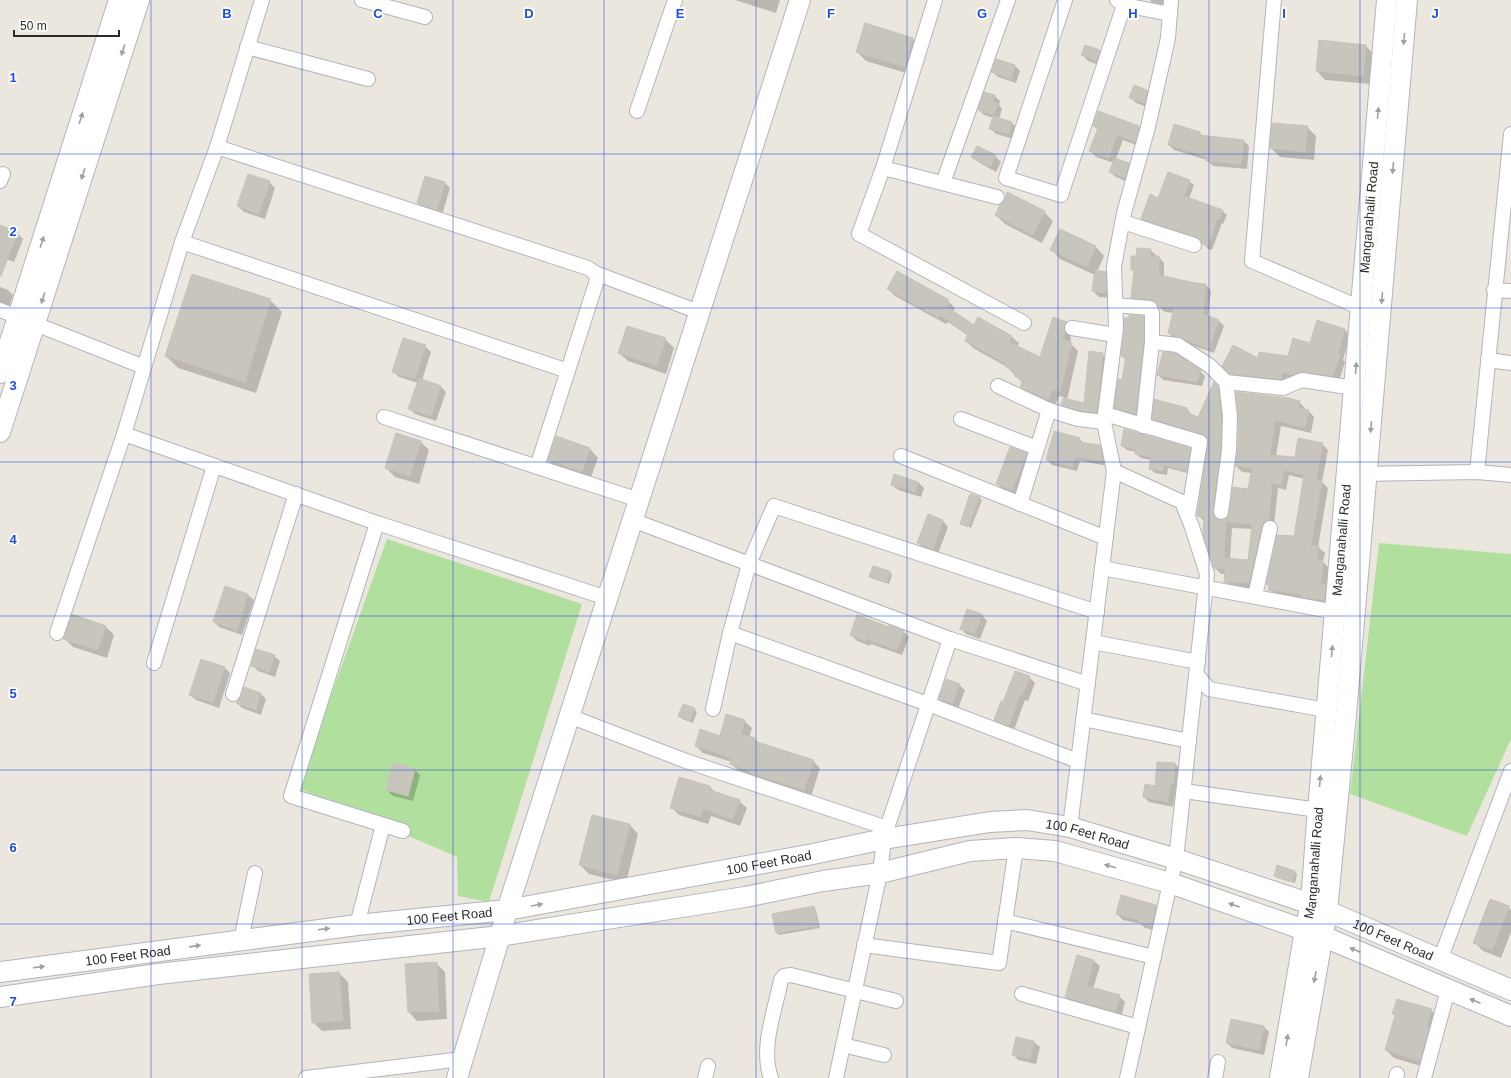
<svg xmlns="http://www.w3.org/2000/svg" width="1511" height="1078" viewBox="0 0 1511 1078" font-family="Helvetica,sans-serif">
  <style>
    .green { fill: #b1e09e }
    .shadow { fill: #0003; fill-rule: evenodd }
    .building { fill: #c8c5bd; stroke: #c8c3b8; fill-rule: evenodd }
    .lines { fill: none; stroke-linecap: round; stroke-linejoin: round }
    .street-casing { stroke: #b2b4be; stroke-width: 16 }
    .secondary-casing { stroke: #b2b4be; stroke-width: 22 }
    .street { stroke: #fff; stroke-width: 14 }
    .secondary { stroke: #fff; stroke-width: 20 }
    .oneway { fill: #a0a0a0 }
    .grid { fill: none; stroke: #1d4ed8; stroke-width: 1; stroke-opacity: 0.55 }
    .labels { text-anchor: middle; stroke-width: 3.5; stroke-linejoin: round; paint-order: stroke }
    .street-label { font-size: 13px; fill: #2b2b2b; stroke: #fff }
    .grid-label { font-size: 13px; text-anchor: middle; font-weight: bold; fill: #1d4ed8; stroke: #fff; stroke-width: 3.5; stroke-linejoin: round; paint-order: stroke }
  </style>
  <rect width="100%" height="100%" fill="#ece7de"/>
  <g class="green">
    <polygon points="387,539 582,604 489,902 458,896 457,857 298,788"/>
    <polygon points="1379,543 1511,554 1511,739 1467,836 1350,794"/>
  </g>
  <g class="shadow">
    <polygon points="735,0 780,0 776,13"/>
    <polygon points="1150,0 1171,0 1168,9 1155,6"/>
    <polygon points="865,24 913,39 922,47 913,75 866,61 857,52"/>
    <polygon points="1366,46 1374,55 1371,84 1325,80 1317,71"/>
    <polygon points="1100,51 1105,57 1102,66 1088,61 1083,55"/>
    <polygon points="1015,66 1020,71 1016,83 998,77 993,72"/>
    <polygon points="1135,87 1147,91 1153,97 1150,108 1136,103 1131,98"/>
    <polygon points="995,96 1000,101 999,105 1002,109 999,119 1012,123 1017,128 1014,139 996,134 990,128 994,118 984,115 979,110"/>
    <polygon points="1098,112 1139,127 1144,133 1141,147 1123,140 1116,159 1129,164 1134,169 1130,183 1116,177 1110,172 1114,163 1096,157 1091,151 1098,130 1094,126"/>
    <polygon points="1174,125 1200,133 1204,137 1244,141 1249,146 1247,169 1213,166 1207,160 1174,150 1169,145"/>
    <polygon points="1307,127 1316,136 1314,160 1280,157 1271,148"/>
    <polygon points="995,156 1001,162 996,172 978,162 972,157"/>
    <polygon points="1189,181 1194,185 1189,199 1222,211 1227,215 1223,224 1222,223 1212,250 1208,249 1202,241 1146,223 1142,218 1159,199"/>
    <polygon points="269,182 275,188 265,219 244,212 238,206"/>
    <polygon points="444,182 450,188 442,215 424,209 418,203"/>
    <polygon points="1044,212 1053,221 1042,243 1005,224 996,215"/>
    <polygon points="0,226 17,233 23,239 14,262 0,257"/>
    <polygon points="1061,231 1096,247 1104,256 1097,272 1105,273 1111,278 1112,298 1099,297 1093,291 1095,275 1060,259 1052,250"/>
    <polygon points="1150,250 1156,255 1156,257 1159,257 1164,263 1164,277 1206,285 1211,291 1208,317 1219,321 1224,326 1214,353 1174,339 1169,333 1174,313 1165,312 1157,305 1137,303 1132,297 1134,271 1132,269 1137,257"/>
    <polygon points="0,287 8,290 13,295 9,307 0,309"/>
    <polygon points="888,289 948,301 944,311 949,302 955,308 953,312 974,326 1012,337 1019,343 1017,347 1041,359 1066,322 1073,329 1070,334 1071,340 1070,343 1078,351 1067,400 1085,404 1102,354 1108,360 1102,418 1067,410 1062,404 1064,397 1059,396 1055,406 1028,394 1021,387 1023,383 1007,367 973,348 966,341 969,336 948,322 946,324 895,296"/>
    <polygon points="270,300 282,312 256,393 178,368 166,356"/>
    <polygon points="1143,317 1150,324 1142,420 1122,415 1115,408 1126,360 1122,356"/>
    <polygon points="1318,321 1345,330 1350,335 1343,360 1345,362 1339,381 1298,380 1287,377 1286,384 1236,379 1224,366 1259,359 1289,358 1310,344"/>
    <polygon points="665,339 674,348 666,374 628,361 619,353"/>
    <polygon points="425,346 431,352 422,380 440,386 446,392 436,421 415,414 410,409 418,383 399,377 394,372"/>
    <polygon points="1200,371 1205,376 1202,386 1163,380 1158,375"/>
    <path d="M1215,384l8,9 4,30 -9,95 1,3h6l24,-31 3,-17 -10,-1 -6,-6 4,-50 59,-14 6,6v2l4,1 5,6 -3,16 -30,-7 -5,30 20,3 26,-15 6,6 -6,32 6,6 -10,59 7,6 -2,9 6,6 -2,19 4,4 -1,14 -22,-3 -3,-3 -30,-4 -6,-6v-3l-2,-2 28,-47 10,-58 -16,-4 -3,15 -8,-2 -4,38 -19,63 -24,-2 -6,-6 1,-7h-5l-6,-6 -10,-46 -7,-7 11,-76 -50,-14 -6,-6 34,-10 5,6 6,3zM1232,528l21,1 -4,32 -19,-1z"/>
    <polygon points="1125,430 1190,449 1194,453 1191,474 1168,468 1167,475 1155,473 1150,469 1151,460 1141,458 1136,454 1137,452 1127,450 1122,446"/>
    <polygon points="557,437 590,449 598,458 590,480 558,469 549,460"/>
    <polygon points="1079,439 1084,443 1100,446 1105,451 1108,466 1080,461 1077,471 1052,465 1047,460"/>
    <polygon points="420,441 429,450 419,484 395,477 386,468"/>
    <polygon points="1026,454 1032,460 1017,495 1002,489 997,483"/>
    <polygon points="895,476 918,482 924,488 921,497 898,490 892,485"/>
    <polygon points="971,495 980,498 982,500 971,528 961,523"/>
    <polygon points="943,521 948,527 938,554 924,549 918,543"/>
    <polygon points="890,572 892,575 889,584 873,579 871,577"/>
    <polygon points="225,587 248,595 254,600 242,635 219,627 214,622"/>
    <polygon points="982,615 987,621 980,639 966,634 961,629"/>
    <polygon points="106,627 114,635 107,658 73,647 64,638"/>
    <polygon points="889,628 904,632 909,637 902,655 871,644 870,646 857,641 851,635"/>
    <polygon points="274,656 280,661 275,677 258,671 252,665"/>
    <polygon points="224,667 230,673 219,708 196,700 190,695"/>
    <polygon points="1029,677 1035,683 1028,701 1025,700 1014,730 1000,725 995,720 1004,703"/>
    <polygon points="959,685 965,690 958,709 946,704 940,699"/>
    <polygon points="245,688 261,694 266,699 261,715 242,708 237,703 242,697"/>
    <polygon points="694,709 697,712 693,723 682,719 679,716"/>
    <polygon points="744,721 752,728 749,738 755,739 758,743 813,761 820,768 811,797 759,780 755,776 739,771 731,764 732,762 703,753 696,746 721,737"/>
    <polygon points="1158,763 1175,764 1181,770 1179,788 1176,788 1173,807 1149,802 1144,797 1156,787"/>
    <polygon points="415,770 420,775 413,801 393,796 387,790"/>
    <polygon points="710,787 715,792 739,801 747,808 740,826 711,816 708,824 679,815 671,807"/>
    <polygon points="593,816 630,825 638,834 626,883 589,874 580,865"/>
    <polygon points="1278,867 1295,872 1297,874 1295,883 1277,878 1275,876"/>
    <polygon points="1122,896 1156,906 1162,911 1157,931 1145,928 1141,924 1123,920 1117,914"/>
    <polygon points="814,907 816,910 820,928 779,935 777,933 774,915"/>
    <polygon points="1508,907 1511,910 1511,932 1501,958 1483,951 1474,942"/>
    <polygon points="1077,956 1094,961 1100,966 1093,989 1119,996 1125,1002 1121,1017 1072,1003 1066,997"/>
    <polygon points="436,963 445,972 447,1019 417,1021 409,1012"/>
    <polygon points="339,973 348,982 351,1029 322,1031 313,1022"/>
    <polygon points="1431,1010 1439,1018 1427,1068 1394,1058 1386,1050 1396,1017 1393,1014"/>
    <polygon points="1263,1026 1269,1032 1264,1055 1232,1048 1227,1043"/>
    <polygon points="1016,1038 1034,1042 1040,1047 1036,1064 1018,1060 1013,1054"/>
  </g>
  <g class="building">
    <polygon points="865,23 913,38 905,67 856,52"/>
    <polygon points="1319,40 1366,45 1363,76 1316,71"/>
    <polygon points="1085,45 1100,50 1096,61 1081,55"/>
    <polygon points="996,59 1015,65 1011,79 991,72"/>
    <polygon points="1134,85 1147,90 1145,103 1129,98"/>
    <polygon points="984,92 995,95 993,102 998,103 994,115 978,110"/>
    <polygon points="1098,111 1139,126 1135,142 1117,135 1109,158 1089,151 1098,128 1093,126"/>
    <polygon points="993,116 1012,122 1009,134 989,129"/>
    <polygon points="1272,123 1308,126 1305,152 1270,148"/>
    <polygon points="1174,124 1200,132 1199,135 1244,140 1241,164 1206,161 1207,157 1168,145"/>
    <polygon points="977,146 996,155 990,167 971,157"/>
    <polygon points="1115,158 1129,163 1125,178 1109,172"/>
    <polygon points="1168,172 1190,180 1184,196 1223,210 1219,220 1217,219 1208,246 1202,244 1201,240 1197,237 1141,219 1150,194 1158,198"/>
    <polygon points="248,174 270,181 259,214 237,206"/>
    <polygon points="425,176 445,182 437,210 417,203"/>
    <polygon points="1007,192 1045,211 1033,235 995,215 1000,205 1005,199"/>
    <polygon points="0,225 18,232 1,276 0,276"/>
    <polygon points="1060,229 1096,246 1087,267 1050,250"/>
    <polygon points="1137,248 1151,249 1150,256 1159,256 1159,275 1195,283 1206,284 1203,314 1219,320 1209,349 1168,333 1174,308 1159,307 1155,301 1151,300 1131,298 1134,270 1131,270 1131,256 1136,256"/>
    <polygon points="1095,270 1106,272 1106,293 1092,291"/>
    <polygon points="897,271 949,300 946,306 974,325 978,317 1012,336 1009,342 1040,357 1053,317 1067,322 1064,326 1065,332 1062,339 1072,343 1060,392 1052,390 1048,400 1020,387 1023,380 1014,376 1015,372 1005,366 1006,364 965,341 968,334 940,315 939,318 887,289"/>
    <polygon points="192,274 271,299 245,382 165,356"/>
    <polygon points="1129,315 1144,316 1144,342 1136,414 1114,408 1118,379 1122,380 1126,356 1121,356 1124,329 1124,318 1129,318"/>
    <polygon points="1317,320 1345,329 1338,355 1340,355 1333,376 1303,372 1292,375 1282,372 1281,379 1230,374 1222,366 1233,345 1258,358 1259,352 1288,356 1293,338 1310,343"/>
    <polygon points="627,326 666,338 657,366 618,353"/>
    <polygon points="403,338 426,345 415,379 392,372"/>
    <polygon points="1089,351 1103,353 1097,413 1080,411 1061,405 1063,398 1084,403"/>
    <polygon points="1163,352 1175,353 1201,370 1197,382 1157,375"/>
    <polygon points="419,378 441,386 431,416 408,409"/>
    <path d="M1214,382l4,4 3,30v33l-8,62v5l7,4h5l4,-7 4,-26 15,2 4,-21 -17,-2 3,-16v-34l-2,-24 52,6 12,3 -2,7 11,2 -4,18 -30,-8 -5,35 25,2 3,-19 25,5 -7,37 6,1 -11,64 8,1 -2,14 6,1 -2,23h5l-2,16 -23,-3v-3l-33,-4 1,-5h-3l11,-50 17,1 10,-61 -20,-5 -3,15 -9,-2 -3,37 -5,2 -2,4 -13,57 -25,-1 1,-13 -11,-1 -11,-34 1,-17 -7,-1 11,-73v-4l-6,-5 -50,-15 2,-20 33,9 -1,4 12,5zM1226,522l26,2 -4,36 -24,-2z"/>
    <polygon points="1124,429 1190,448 1187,471 1164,465 1163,471 1149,469 1151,457 1135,454 1136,449 1121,446"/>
    <polygon points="1054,431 1080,438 1079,442 1100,445 1103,461 1075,457 1072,467 1046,460"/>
    <polygon points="396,433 421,441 410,476 385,468"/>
    <polygon points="556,436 590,448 582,472 548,460"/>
    <polygon points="1010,447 1027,453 1012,490 996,484"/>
    <polygon points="894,474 918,482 915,492 891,485"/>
    <polygon points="970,494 980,497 968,527 960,524"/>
    <polygon points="928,514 943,520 933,549 917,543"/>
    <polygon points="873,566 890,571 887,582 869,577"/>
    <polygon points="225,586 248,594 237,630 213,622"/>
    <polygon points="967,609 982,614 975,634 960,629"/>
    <polygon points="72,614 106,626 98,650 63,639"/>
    <polygon points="857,615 889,627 889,625 904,631 897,650 866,639 865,641 850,635"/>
    <polygon points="256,649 275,655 269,672 251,666"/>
    <polygon points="201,659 225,667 213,703 189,695"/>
    <polygon points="1015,671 1030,676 1022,696 1020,695 1009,726 994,720 1001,701 1003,702"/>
    <polygon points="946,679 960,684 952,704 939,699"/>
    <polygon points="244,687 261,693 256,710 236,703 241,697"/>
    <polygon points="683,704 695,708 690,721 678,716"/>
    <polygon points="726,714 745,720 741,734 755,738 754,741 814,760 804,790 750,773 751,771 730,764 732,758 695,746 700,729 720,736"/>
    <polygon points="1157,762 1175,763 1174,783 1171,783 1168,802 1143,797 1145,784 1155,786"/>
    <polygon points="393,763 415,769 408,796 386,790"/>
    <polygon points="679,777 710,786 710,790 740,800 733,819 703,809 701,817 670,808"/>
    <polygon points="592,815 630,824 617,875 579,865"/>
    <polygon points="1277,865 1295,871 1292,882 1274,876"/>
    <polygon points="1121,895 1156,905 1152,926 1139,923 1139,920 1116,914"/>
    <polygon points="1490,899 1509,906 1492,950 1473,943"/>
    <polygon points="814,906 818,926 776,933 772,914"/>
    <polygon points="1077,955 1094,960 1087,986 1120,995 1115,1012 1065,997"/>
    <polygon points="437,962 439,1011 408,1012 405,964"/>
    <polygon points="339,972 343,1021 312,1023 309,974"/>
    <polygon points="1397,999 1432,1009 1426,1028 1429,1028 1420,1061 1385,1050 1395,1015 1392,1014"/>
    <polygon points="1231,1019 1264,1026 1259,1050 1226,1043"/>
    <polygon points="1016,1037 1034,1041 1030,1059 1012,1055"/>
  </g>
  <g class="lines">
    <defs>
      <g id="street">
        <polyline points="362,0 425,17"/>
        <polyline points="935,0 883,168 859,234 1024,323"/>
        <polyline points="1065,0 1006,178 1061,195 1124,5"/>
        <polyline points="1117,0 1124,5 1170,14"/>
        <polyline points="1274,0 1252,261 1361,308"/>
        <polyline points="247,47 368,79"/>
        <polyline points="637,111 675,0"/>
        <polyline points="217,147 588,268 595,273 597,280 537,467"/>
        <polyline points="883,168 997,197"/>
        <polyline points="0,181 3,174"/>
        <polyline points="943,183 1008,0"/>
        <polyline points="1123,222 1194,245"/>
        <polyline points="182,242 568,371"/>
        <polyline points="595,273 699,312"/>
        <polyline points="1494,290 1511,291"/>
        <polyline points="1115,305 1150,308 1152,313 1152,342 1178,345 1210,366 1226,382 1230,416 1229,450 1221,512"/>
        <polyline points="0,310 144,367"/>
        <polyline points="1072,328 1115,335"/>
        <polyline points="1488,360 1511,363"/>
        <polyline points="1226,382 1283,388 1302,380 1354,388"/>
        <polyline points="998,386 1049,410 1078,419 1104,422"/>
        <polyline points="1105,414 1200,442 1188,516"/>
        <polyline points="384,417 639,500"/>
        <polyline points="961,419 1037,448"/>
        <polyline points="1143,426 1152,342"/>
        <polyline points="124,434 377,523 607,598"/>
        <polyline points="901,456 1106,538"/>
        <polyline points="1477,472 1511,134"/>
        <polyline points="1358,474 1477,472 1511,475"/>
        <polyline points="1020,504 1049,410"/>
        <polyline points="632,520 950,639 1088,684"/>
        <polyline points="377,523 291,796 403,831"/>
        <polyline points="1102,568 1335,612"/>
        <polyline points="1255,596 1270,528"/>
        <polyline points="57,633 124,434 182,242 217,147 262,0"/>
        <polyline points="730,633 928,704 1078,761"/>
        <polyline points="1093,642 1198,662"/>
        <polyline points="154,663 214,466"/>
        <polyline points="1197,675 1209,689 1326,710"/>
        <polyline points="233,694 296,494"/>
        <polyline points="713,709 730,633 749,564 774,506 1097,612"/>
        <polyline points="569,716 686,761 887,828 884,839 880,873 836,1078"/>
        <polyline points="1083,719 1189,741"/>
        <polyline points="1184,791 1318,810"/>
        <polyline points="1070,827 1114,471"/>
        <polyline points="887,828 950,639"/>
        <polyline points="1005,921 1154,957"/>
        <polyline points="357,925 383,825"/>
        <polyline points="241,940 255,873"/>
        <polyline points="864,945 999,963 1016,848"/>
        <polyline points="1440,960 1511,771"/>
        <polyline points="1022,994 1138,1027"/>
        <polyline points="843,1045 884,1055"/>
        <polyline points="306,1078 462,1059"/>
        <polyline points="705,1078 708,1066"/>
        <path d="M771,1078c-11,-30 4,-67 10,-98l3,-4 7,-1 105,26"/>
        <polyline points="1127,1078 1170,883 1176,859 1207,574 1192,527 1182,502 1114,471 1104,422 1116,328 1114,266 1124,213 1148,127 1168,38 1171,0"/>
        <polyline points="1215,1078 1218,1062"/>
        <polyline points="1396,1078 1397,1074"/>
        <polyline points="1424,1078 1448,990"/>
      </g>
      <g id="secondary">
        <polyline points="0,373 119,0"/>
        <polyline points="0,432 139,0"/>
        <path id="s1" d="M0,972l357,-47 150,-15 306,-56 71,-15 106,-17 37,-2 43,7 106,32 135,45 200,86"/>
        <polyline points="0,997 158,974 500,936 745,897 823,881 880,873 970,851 1016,848 1055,851 1170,883 1322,936 1511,1016"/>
        <polyline points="457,1078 500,936 507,910 800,0"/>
        <path id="s2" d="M1280,1078l25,-148 6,-26 5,-70 71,-834"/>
        <polyline points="1298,1078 1327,911 1346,715 1407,0"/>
      </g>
    </defs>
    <use href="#street" class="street-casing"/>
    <use href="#secondary" class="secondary-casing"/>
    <use href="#street" class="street"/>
    <use href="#secondary" class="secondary"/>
  </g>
  <defs><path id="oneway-solid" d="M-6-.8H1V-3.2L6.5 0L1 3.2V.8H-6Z"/></defs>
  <g class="oneway">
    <use href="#oneway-solid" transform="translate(1404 39) rotate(95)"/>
    <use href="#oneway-solid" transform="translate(123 50) rotate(108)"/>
    <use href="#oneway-solid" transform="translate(1378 113) rotate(-85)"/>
    <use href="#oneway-solid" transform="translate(81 118) rotate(-72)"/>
    <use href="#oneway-solid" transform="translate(1393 168) rotate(95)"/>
    <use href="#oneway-solid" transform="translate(83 174) rotate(108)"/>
    <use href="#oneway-solid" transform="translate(42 242) rotate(-72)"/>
    <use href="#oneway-solid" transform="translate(43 298) rotate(108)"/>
    <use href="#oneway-solid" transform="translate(1382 298) rotate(95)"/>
    <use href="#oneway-solid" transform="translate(1356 368) rotate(-85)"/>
    <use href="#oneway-solid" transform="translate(1371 427) rotate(95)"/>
    <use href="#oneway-solid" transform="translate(1332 651) rotate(-85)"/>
    <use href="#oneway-solid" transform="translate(1320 781) rotate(-85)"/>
    <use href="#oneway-solid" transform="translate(1110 866) rotate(-164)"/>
    <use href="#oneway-solid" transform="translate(537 905) rotate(-10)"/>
    <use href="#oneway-solid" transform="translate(1234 905) rotate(-161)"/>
    <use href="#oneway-solid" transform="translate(324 929) rotate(-7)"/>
    <use href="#oneway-solid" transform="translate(195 946) rotate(-8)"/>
    <use href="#oneway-solid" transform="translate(1355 950) rotate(-157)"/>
    <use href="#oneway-solid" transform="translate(39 967) rotate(-7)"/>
    <use href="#oneway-solid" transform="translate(1315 977) rotate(100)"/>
    <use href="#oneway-solid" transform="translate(1475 1001) rotate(-157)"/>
    <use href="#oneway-solid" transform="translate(1287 1040) rotate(-80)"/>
  </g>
  <path class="grid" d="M151,0v1078M302,0v1078M453,0v1078M604,0v1078M756,0v1078M907,0v1078M1058,0v1078M1209,0v1078M1360,0v1078M0,154h1511M0,308h1511M0,462h1511M0,616h1511M0,770h1511M0,924h1511"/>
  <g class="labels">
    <g class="street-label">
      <text dy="5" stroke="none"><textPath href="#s2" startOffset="866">Manganahalli Road</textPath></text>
      <text dy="5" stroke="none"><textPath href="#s2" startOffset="542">Manganahalli Road</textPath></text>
      <text dy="5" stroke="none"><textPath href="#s1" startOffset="1101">100 Feet Road</textPath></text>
      <text dy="5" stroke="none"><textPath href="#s1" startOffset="777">100 Feet Road</textPath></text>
      <text dy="5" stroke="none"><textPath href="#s2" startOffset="218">Manganahalli Road</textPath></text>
      <text dy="5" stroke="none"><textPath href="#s1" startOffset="453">100 Feet Road</textPath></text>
      <text dy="5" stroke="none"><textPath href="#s1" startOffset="1425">100 Feet Road</textPath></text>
      <text dy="5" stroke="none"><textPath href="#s1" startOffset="129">100 Feet Road</textPath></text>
    </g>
  </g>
  <g class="grid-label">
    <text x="227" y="18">B</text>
    <text x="378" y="18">C</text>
    <text x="529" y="18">D</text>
    <text x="680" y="18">E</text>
    <text x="831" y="18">F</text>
    <text x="982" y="18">G</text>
    <text x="1133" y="18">H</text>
    <text x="1284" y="18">I</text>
    <text x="1435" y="18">J</text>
    <text x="13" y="82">1</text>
    <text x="13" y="236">2</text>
    <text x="13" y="390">3</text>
    <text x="13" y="544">4</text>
    <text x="13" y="698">5</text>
    <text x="13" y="852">6</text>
    <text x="13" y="1006">7</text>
  </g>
  <path d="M14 30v6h105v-6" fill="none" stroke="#2b2b2b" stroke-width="2"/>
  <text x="20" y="30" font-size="12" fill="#2b2b2b" stroke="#ffffff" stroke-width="3" paint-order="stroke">50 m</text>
</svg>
